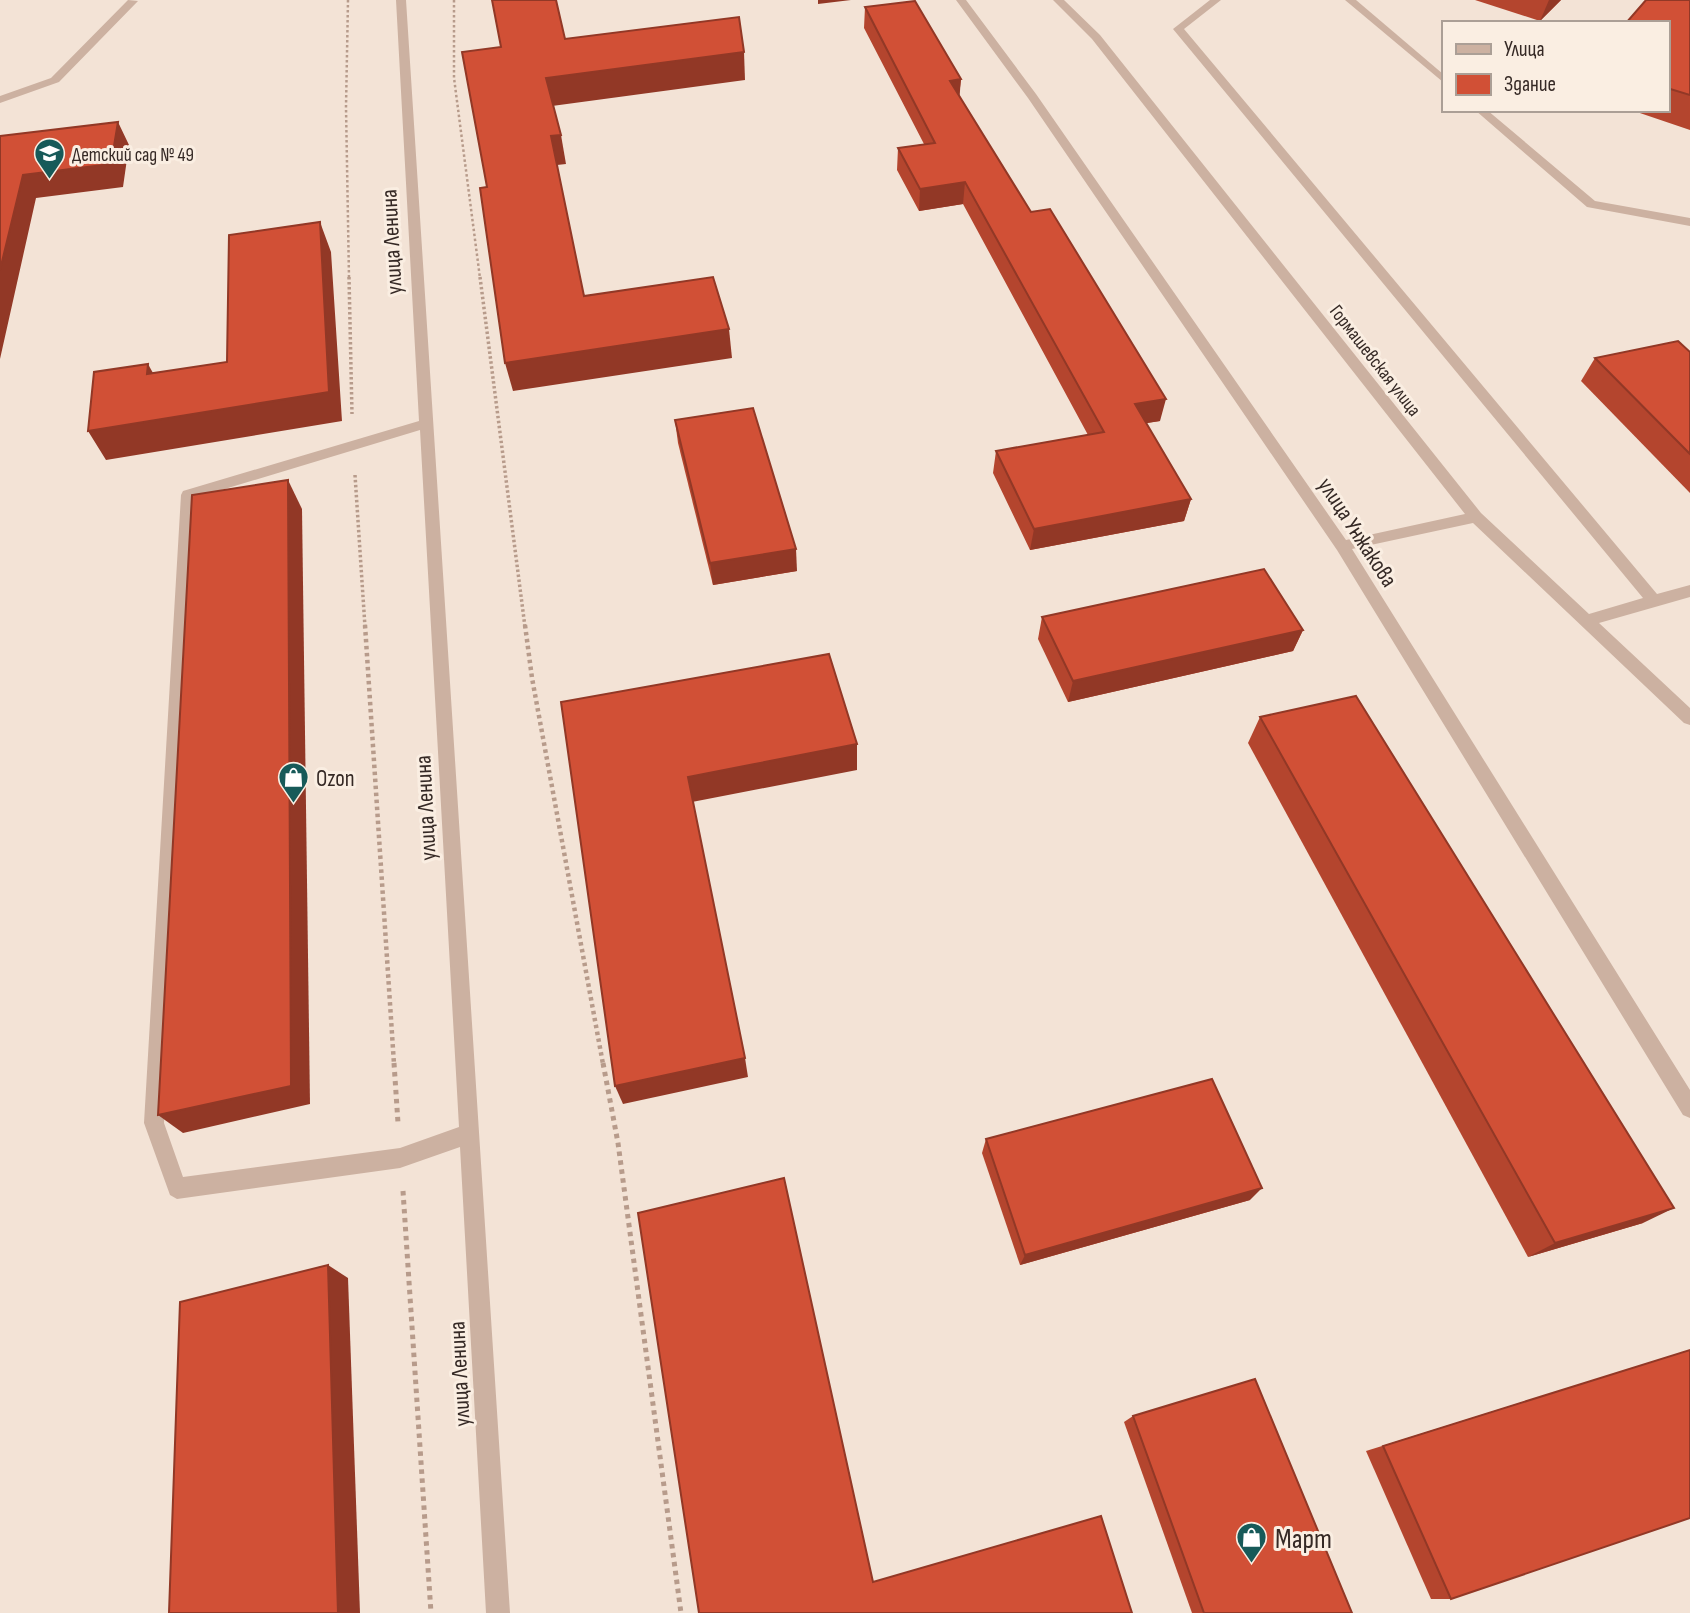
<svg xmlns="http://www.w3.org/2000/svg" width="1690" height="1613" viewBox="0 0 1690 1613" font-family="'Sofia Sans Condensed',sans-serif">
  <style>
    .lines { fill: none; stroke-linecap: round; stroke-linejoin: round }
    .path-far3 { stroke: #b79b8b; stroke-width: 2.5; stroke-dasharray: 2.5 2.5; stroke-linecap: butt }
    .path-far2 { stroke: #b79b8b; stroke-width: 3.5; stroke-dasharray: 2.5 2.5; stroke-linecap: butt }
    .path-far1 { stroke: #b79b8b; stroke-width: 4.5; stroke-dasharray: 3.5 3.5; stroke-linecap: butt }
    .path { stroke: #b79b8b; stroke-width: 5; stroke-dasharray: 4.5 4.5; stroke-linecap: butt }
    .minor { fill: #ccb1a1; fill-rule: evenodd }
    .wall { fill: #b4452e }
    .shaded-wall { fill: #923826 }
    .building { fill: #d15036; stroke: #923826; stroke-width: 2 }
    .labels { text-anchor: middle; stroke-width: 6; stroke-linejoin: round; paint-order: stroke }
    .far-poi-label { font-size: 19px; fill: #352925; stroke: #faeee2; text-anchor: start }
    .far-street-label { font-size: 19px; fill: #352925; stroke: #faeee2 }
    .street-label { font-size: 23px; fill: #352925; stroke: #faeee2 }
    .poi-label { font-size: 23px; fill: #352925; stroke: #faeee2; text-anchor: start }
    .near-poi-label { font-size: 28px; fill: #352925; stroke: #faeee2; text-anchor: start }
  </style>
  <rect width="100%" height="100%" fill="#f3e3d6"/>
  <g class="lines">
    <g class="path-far3">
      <polyline points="348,0 346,107 349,278"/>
      <polyline points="454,0 454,78 480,278"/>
    </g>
    <g class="path-far2">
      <polyline points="349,277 352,414"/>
      <polyline points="480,277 525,627"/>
      <polyline points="355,475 365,627"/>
    </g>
    <g class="path-far1">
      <polyline points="365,625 394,1064"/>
      <polyline points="525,625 532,678 603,1064"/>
    </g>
    <g class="path">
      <polyline points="394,1063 398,1123"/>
      <polyline points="603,1063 618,1143 681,1613"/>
      <polyline points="403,1191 431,1613"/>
    </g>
    <g class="minor">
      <polygon points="128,0 138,1 59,82 0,103 0,96 51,78"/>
      <path d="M396,0h10l104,1613h-24l-26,-466 -60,21 -223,31 -7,-4 -26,-72 37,-628 2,-4 236,-70zM420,430l39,697 -59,21 -217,29 -19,-54 31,-625z"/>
      <polygon points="956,0 966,0 1036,94 1346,540 1465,514 1092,39 1053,0 1064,0 1100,35 1481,513 1589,614 1643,598 1173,29 1210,0 1221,0 1184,29 1657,594 1690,585 1690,597 1599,623 1690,708 1690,725 1684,723 1473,523 1352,549 1690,1090 1690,1118 1683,1115 1337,550 1028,98"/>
      <polygon points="1345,0 1356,0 1443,74 1443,82"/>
      <polygon points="1475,110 1487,110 1595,201 1690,218 1690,226 1587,207"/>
    </g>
  </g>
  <g class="wall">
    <polygon points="1475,0 1561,0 1540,21"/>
    <polygon points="1690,0 1690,130 1631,110 1667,110 1667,23"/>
    <polygon points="865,7 961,79 959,96 1160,421 1146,423 1191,499 1184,521 1030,550 993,473 996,451 1088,435 963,204 919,211 897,170 898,148 924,144 864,28"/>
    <polygon points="1690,352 1690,493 1581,381 1595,358"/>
    <polygon points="675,420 797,571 713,585 678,443"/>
    <polygon points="1042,617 1303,630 1293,651 1068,702 1038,639"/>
    <polygon points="1260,717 1643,1223 1528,1257 1248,743"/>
    <polygon points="986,1139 1250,1200 1020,1265 982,1153"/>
    <polygon points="1690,1350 1451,1599 1431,1599 1366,1451"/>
    <polygon points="1133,1416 1352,1613 1192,1613 1124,1422"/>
  </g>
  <g class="shaded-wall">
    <polygon points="818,0 851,0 818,4"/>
    <polygon points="1549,0 1561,0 1540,21"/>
    <polygon points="744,52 745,80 552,106 546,78"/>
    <polygon points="961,79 959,102 950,81"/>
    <polygon points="118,122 129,145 123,187 36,198 0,359 0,270 23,175"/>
    <polygon points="561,135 566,164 557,165 551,136"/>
    <polygon points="965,182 963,204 919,211 920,189"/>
    <polygon points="320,222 331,252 342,421 106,460 88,431 329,392"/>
    <polygon points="729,329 732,358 513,391 505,363"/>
    <polygon points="148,364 164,393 147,374"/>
    <polygon points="1166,399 1160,421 1129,426 1135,404"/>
    <polygon points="288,480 302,509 310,1104 183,1133 158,1115"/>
    <polygon points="1191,499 1184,521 1030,550 1034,529"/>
    <polygon points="796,549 797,571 713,585 710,563"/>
    <polygon points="1303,630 1293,651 1068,702 1073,681"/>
    <polygon points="857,744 857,770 692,802 688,777"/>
    <polygon points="745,1058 748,1077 623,1104 615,1086"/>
    <polygon points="1262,1188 1250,1200 1020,1265 1025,1255"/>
    <polygon points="1674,1208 1643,1223 1528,1257 1555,1243"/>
    <polygon points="328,1265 348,1278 360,1613 338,1613"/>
  </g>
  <g class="building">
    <polygon points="492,0 556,0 565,39 739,17 744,52 546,78 561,135 551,136 584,296 713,277 729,329 505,363 480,188 487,187 462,52 501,47"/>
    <polygon points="1646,0 1690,0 1690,95 1667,88 1667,23 1626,23"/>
    <polygon points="915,1 961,79 950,81 1031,212 1050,209 1166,399 1135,404 1191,499 1034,529 996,451 1104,432 965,182 920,189 898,148 935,143 865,7"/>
    <polygon points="118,122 111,164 23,175 0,270 0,136"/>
    <polygon points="320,222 329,392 88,431 94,372 148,364 147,374 227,362 229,235"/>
    <polygon points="1678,341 1690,352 1690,454 1595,358"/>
    <polygon points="753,408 796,549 710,563 675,420"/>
    <polygon points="288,480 291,1086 158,1115 192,495"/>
    <polygon points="1264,569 1303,630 1073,681 1042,617"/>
    <polygon points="829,654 857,744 688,777 745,1058 615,1086 561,702"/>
    <polygon points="1356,696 1674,1208 1555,1243 1260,717"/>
    <polygon points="1212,1079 1262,1188 1025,1255 986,1139"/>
    <polygon points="784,1178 873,1582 1101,1516 1132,1613 699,1613 638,1213"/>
    <polygon points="328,1265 338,1613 169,1613 180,1302"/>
    <polygon points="1690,1350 1690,1518 1451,1599 1383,1446"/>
    <polygon points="1255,1379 1352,1613 1204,1613 1133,1416"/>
  </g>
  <defs>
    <symbol id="school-pin" viewBox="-11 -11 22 30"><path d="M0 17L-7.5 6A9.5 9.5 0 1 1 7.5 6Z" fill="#175a59" stroke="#faeee2"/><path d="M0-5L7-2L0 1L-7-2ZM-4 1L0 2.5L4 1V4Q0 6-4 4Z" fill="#fff"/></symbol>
    <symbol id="shop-pin" viewBox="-11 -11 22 30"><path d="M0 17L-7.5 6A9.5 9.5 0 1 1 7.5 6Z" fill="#175a59" stroke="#faeee2"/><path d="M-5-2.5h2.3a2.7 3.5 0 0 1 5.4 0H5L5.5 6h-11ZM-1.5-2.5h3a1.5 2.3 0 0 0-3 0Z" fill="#fff"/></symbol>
  </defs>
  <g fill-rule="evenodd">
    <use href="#school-pin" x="32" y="136" width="35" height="47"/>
    <use href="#shop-pin" x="276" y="760" width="35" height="47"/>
    <use href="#shop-pin" x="1234" y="1520" width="35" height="47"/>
  </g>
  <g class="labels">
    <g class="far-poi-label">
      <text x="72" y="161">Детский сад № 49</text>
    </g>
    <g class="far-street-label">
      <text transform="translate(1376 360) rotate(52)" y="7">Гормашевская улица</text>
    </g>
    <g class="street-label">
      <text transform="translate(391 242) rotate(-93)" y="8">улица Ленина</text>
      <text transform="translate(1358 532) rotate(57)" y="8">улица Унжакова</text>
      <text transform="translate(425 808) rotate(-93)" y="8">улица Ленина</text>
      <text transform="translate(459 1374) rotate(-93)" y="8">улица Ленина</text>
    </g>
    <g class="poi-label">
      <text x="316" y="786">Ozon</text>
    </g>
    <g class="near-poi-label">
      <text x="1275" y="1548">Март</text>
    </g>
  </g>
  <rect x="1442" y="21" width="228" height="91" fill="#faeee2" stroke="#ab9f96" stroke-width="2"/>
  <rect x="1456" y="44" width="35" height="10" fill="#ccb1a1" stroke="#ab9f96" stroke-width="2"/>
  <text x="1504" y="56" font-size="21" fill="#352925">Улица</text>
  <rect x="1456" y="74" width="35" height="21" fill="#d15036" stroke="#ab9f96" stroke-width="2"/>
  <text x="1504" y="91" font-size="21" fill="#352925">Здание</text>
</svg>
